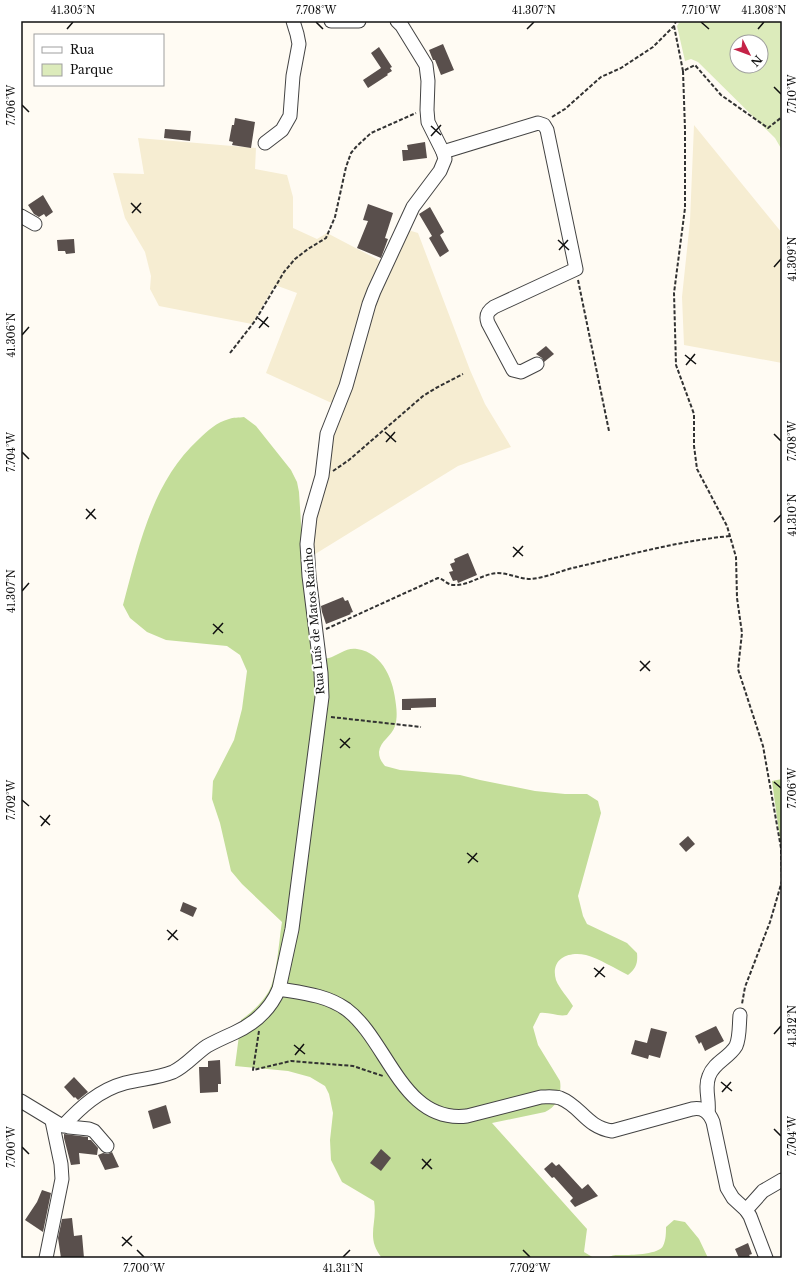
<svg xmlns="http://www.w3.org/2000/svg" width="803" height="1279" viewBox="0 0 803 1279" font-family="'Libre Baskerville',serif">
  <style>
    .farmland { fill: #f6edd2 }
    .green { fill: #dcebbb; fill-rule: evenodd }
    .forest { fill: #c3dd99 }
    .building { fill: #594f4c }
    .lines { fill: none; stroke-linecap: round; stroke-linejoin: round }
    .minor-casing { stroke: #434343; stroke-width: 15 }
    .path { stroke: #323232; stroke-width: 2; stroke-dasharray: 4 2; stroke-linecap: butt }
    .minor { stroke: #fff; stroke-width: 13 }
    .ticks { fill: none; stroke: #101010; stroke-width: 1.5 }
    .labels { text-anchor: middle; stroke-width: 4; stroke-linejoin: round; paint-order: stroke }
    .street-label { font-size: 11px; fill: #101010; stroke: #fff }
    .neatline { fill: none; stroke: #101010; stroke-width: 1.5 }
    .ticks-label { font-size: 10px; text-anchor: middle; fill: #101010 }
  </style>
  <rect width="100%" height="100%" fill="#fffbf3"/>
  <g class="farmland">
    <polygon points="694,125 782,233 782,363 684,345 682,297 690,221"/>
    <polygon points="138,138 256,148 255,169 287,175 293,197 293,228 317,239 327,233 390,266 408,230 418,233 470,370 485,404 511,447 458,466 312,556 313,523 336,405 266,373 297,293 275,285 252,324 159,306 150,289 151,276 145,252 125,218 113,173 144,174"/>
  </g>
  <path class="green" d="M680,21h102v129l-7,-12 -77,-76 -7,-3 -6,2 -8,-35zM737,42h24v24h-24z"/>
  <g class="forest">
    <path d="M244,417l12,9 35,44 6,12 2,10 3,47 14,120c4,0 9,0 13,-1 9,-3 18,-11 28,-9 27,4 37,33 39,56 1,7 1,15 -1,21 -3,10 -15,15 -16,26 0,6 2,9 6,14l15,4 60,5 20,5 55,11 30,3h22l11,7 3,12 -23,83 5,20 4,8 40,19 10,10c1,10 -1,16 -9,22 -12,-6 -30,-17 -42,-20 -18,-4 -36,4 -30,25 3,8 13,19 17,26l-6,9c-9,2 -17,-3 -27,-2l-7,14 5,18 22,36c2,13 -3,26 -15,31l-53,11 95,106 -3,23 10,6h-212c-17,-21 -4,-34 -8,-57l-32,-19 -11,-22 -1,-20 3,-27 -4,-19 -4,-8 -15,-9 -22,-6 -53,-5 6,-46c11,-8 21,-17 28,-29 8,-15 10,-51 13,-69l-40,-38 -11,-13 -11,-48 -8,-24 1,-18 21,-41 8,-31 5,-38 -7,-16 -13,-9 -61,-6 -19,-8 -17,-14 -7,-13c16,-59 29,-123 76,-166 8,-8 18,-17 30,-20 4,-2 10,-1 15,-2z"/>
    <polygon points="782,779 782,854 772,781"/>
    <path d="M674,1220l11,2 14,17 9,19h-101c6,-4 11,-3 18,-3 9,0 34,-1 38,-9 3,-6 3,-13 3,-19z"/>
  </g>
  <g class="building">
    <polygon points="443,44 454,70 441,75 435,60 433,60 429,50"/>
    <polygon points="379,47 392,67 390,68 392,71 387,74 388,75 368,88 363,80 381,68 371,53"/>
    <polygon points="235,118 255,122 251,148 232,145 233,142 229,141 232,125 234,125"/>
    <polygon points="165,129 191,131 190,141 164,138"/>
    <polygon points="425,142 427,158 403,161 402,150 408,150 407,145"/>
    <polygon points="43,195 53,212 46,217 44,214 39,217 34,214 28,205"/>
    <polygon points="368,204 393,213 385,238 388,239 381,258 357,248 368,221 363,220"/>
    <polygon points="430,207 444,232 440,235 449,251 440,257 429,238 432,236 419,214"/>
    <polygon points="74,239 75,253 66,254 65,251 58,251 57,240"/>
    <polygon points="546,346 554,354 544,362 542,358 536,354"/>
    <polygon points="468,553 477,575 458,583 457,580 453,581 449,572 453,571 450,564 455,562 454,559"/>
    <polygon points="343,597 345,601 348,600 353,612 350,613 351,614 326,624 322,612 321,606"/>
    <polygon points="436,698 436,707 411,708 411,710 402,710 402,699"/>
    <polygon points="688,836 695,844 686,852 679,844"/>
    <polygon points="183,902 197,908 193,917 180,911"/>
    <polygon points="716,1026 724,1041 705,1051 701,1042 699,1044 695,1036"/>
    <polygon points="651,1028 667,1032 660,1058 649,1055 648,1059 631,1054 635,1040 647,1043"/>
    <polygon points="220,1060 221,1084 218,1084 218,1092 200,1093 199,1067 208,1067 208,1061"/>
    <polygon points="74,1077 88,1092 78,1100 75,1097 74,1098 64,1087"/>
    <polygon points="166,1105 171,1123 153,1129 148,1111"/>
    <polygon points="64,1134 88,1137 88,1140 91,1140 98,1148 97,1155 79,1153 80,1164 71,1165 64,1138"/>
    <polygon points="381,1149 391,1158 381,1171 370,1163"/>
    <polygon points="112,1152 119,1167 105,1170 98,1155 103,1153 108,1154"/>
    <polygon points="552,1162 556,1166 559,1164 582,1189 588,1184 598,1196 575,1207 570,1201 573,1198 554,1177 552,1178 544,1169"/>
    <polygon points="42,1190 51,1193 43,1232 25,1220 37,1202"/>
    <polygon points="72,1218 74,1236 82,1235 84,1258 61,1258 58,1238 62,1219"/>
    <polygon points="748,1243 752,1254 749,1255 751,1258 739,1258 735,1249"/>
  </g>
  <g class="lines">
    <defs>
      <g id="minor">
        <polyline points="331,21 359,21"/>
        <polyline points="265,143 282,130 290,116 293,76 299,44 297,34 293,21"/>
        <path d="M443,152l95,-29 6,2 3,5 29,139 -82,38c-6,4 -9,8 -6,16l25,47 8,2 16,-8"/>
        <polyline points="21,216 35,224"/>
        <path d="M279,989c24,4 47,6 67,20 42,31 56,115 121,107l74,-19c6,0 13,-1 19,1 21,8 26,29 52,33l80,-22c11,-2 17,3 21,13l14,66 6,10 13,12 4,6 16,42"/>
        <polyline points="21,1101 59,1124 69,1127 89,1129 94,1131 107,1146"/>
        <path d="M708,1113c2,-13 -4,-25 1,-37 5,-14 20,-18 27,-30 4,-9 3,-21 4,-31"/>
        <path d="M63,1126c18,-19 36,-36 62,-43 16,-4 33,-5 48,-11 13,-6 22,-18 34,-26 9,-5 18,-9 27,-13 20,-9 36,-23 45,-44l13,-60 30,-232 -1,-24 -12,-97 -2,-32 3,-27 12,-41 5,-42 19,-48 23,-82 5,-13 39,-84 27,-36 5,-12 -2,-7 -15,-30 -1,-12 1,-29 -2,-16 -24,-39 -5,-5"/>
        <polyline points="746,1210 763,1191 782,1180"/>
        <polyline points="46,1258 62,1179 61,1164 52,1121"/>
      </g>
    </defs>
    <use href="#minor" class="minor-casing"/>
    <g class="path">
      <polyline points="674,26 683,71 695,65 721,95 768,128 782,117"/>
      <polyline points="683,71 685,129 685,208 674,293 676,365 694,414 694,446 697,469 727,526 736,557 737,598 742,633 738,669 763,746 781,848 782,881 770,922 745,987 742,1004"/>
      <polyline points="552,117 565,109 601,77 621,68 653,47 674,26 676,21"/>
      <polyline points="578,280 609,431"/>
      <polyline points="230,353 255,321 284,272 295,259 308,249 326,238 335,217 346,167 351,153 356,147 371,133 416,113"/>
      <polyline points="333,471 349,460 423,396 436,388 463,374"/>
      <path d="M326,629l112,-51c6,1 9,7 16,7 15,1 28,-11 43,-12 12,0 22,6 33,6 16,-1 32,-9 47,-12 51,-12 102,-26 153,-31"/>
      <polyline points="331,717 421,727"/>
      <polyline points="259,1031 253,1070 291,1061 353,1066 383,1076"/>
    </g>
    <use href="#minor" class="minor"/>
  </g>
  <path class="ticks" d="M316,22l7,7M701,22l8,7M67,29l6,-7M527,29l7,-7M758,29l6,-7M774,87l7,7M22,105l7,7M431,126l10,9M431,136l10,-11M131,203l10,10M132,213l9,-10M558,240l11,10M559,250l9,-10M774,267l7,-8M258,318l11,9M259,328l9,-11M22,335l7,-8M685,355l11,9M686,365l9,-11M385,432l11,10M774,434l7,7M386,442l9,-10M22,452l7,7M86,509l10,10M86,519l9,-10M774,522l7,-7M513,547l10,9M513,557l10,-11M22,591l7,-8M213,624l10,9M213,634l10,-11M640,661l10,10M640,671l10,-10M340,739l10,9M340,748l10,-10M774,782l7,6M22,800l7,6M40,816l10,9M41,826l9,-11M467,853l11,9M468,863l9,-10M167,930l11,10M168,940l9,-10M594,968l11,9M595,977l9,-10M774,1034l7,-8M294,1045l11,9M295,1055l9,-11M721,1082l11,9M722,1092l9,-10M774,1129l7,7M22,1147l7,7M422,1159l10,10M422,1169l9,-10M122,1237l10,9M122,1246l10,-10M137,1250l7,7M523,1250l7,7M343,1257l7,-7"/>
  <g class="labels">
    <g class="street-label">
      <text transform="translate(314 621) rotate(-95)" y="4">Rua Luís de Matos Raínho</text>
    </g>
  </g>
  <rect width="803" height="1279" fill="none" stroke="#ffffff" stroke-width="44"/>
  <rect x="34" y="34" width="130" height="52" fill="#ffffff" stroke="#9f9f9f"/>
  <rect x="42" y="47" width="20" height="6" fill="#ffffff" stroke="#9f9f9f"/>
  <text x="70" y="54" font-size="12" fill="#101010">Rua</text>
  <rect x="42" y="64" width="20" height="12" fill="#dcebbb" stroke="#9f9f9f"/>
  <text x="70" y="74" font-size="12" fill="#101010">Parque</text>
  <g transform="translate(749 54) rotate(132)"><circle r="19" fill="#ffffff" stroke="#9f9f9f"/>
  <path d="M0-3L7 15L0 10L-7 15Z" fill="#c52347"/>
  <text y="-6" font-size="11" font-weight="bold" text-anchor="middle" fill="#101010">N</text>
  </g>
  <rect x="22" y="22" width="759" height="1235" class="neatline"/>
  <g class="ticks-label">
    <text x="73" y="14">41.305°N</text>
    <text x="316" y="14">7.708°W</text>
    <text x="534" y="14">41.307°N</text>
    <text x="701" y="14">7.710°W</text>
    <text x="764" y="14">41.308°N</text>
    <text transform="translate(792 94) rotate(-90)" y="4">7.710°W</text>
    <text transform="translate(11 105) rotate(-90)" y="4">7.706°W</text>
    <text transform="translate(792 259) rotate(-90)" y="4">41.309°N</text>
    <text transform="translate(11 335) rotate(-90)" y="4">41.306°N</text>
    <text transform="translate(792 441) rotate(-90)" y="4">7.708°W</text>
    <text transform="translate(11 452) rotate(-90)" y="4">7.704°W</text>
    <text transform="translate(792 515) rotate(-90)" y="4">41.310°N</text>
    <text transform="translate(11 591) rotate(-90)" y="4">41.307°N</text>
    <text transform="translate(792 788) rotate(-90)" y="4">7.706°W</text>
    <text transform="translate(11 800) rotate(-90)" y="4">7.702°W</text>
    <text transform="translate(792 1026) rotate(-90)" y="4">41.312°N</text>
    <text transform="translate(792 1136) rotate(-90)" y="4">7.704°W</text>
    <text transform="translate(11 1147) rotate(-90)" y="4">7.700°W</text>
    <text x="144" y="1272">7.700°W</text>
    <text x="343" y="1272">41.311°N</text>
    <text x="530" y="1272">7.702°W</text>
  </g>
</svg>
